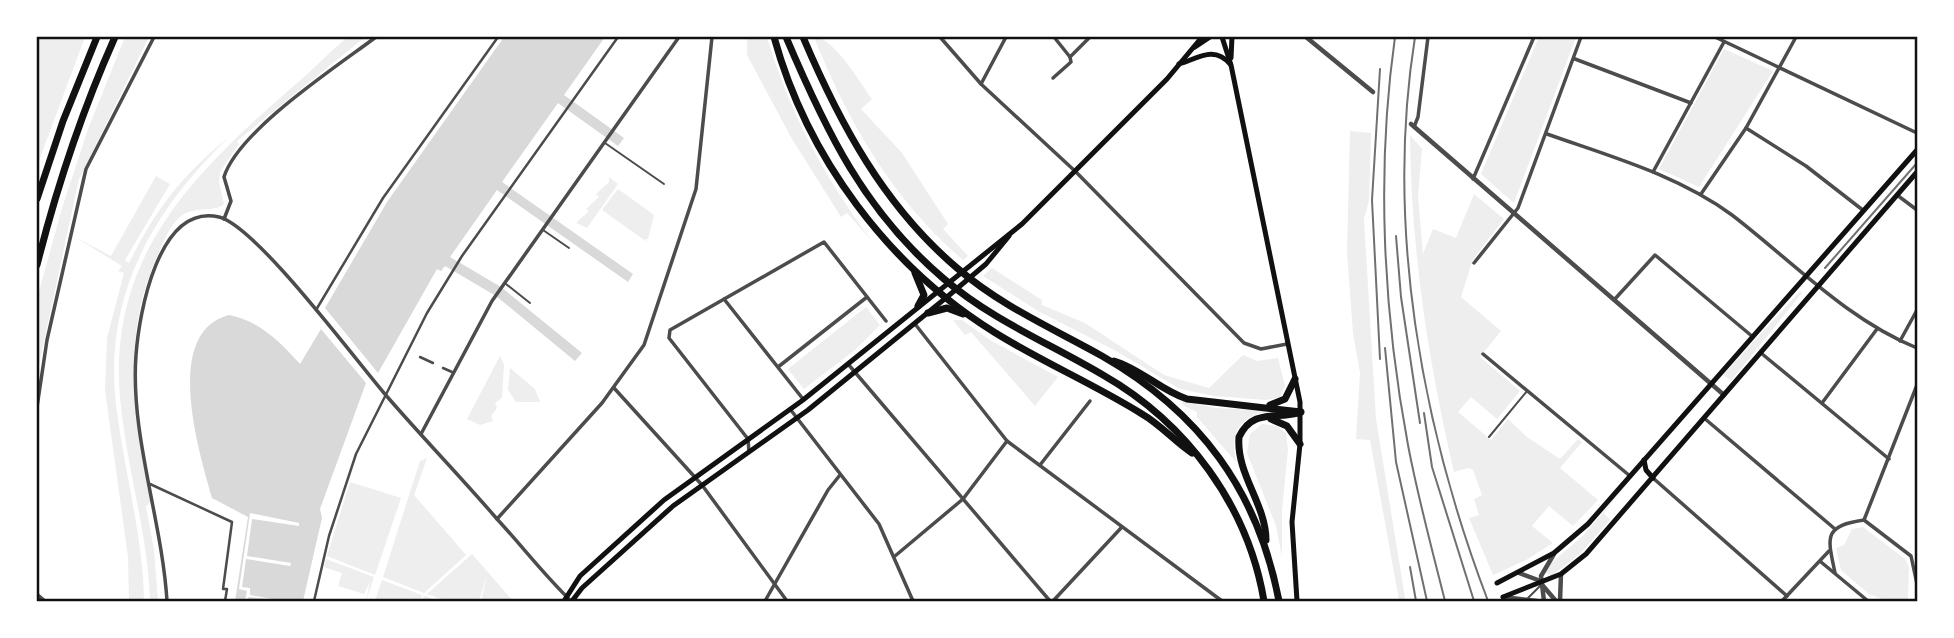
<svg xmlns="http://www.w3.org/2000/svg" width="1954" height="638" viewBox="0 0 1954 638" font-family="Cabin,sans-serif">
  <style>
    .green { fill: #eee }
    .water { fill: #d9d9d9 }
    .pier { fill: #fff }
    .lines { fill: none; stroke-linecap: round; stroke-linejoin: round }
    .service { stroke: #4c4c4c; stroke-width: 2 }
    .pedestrian { stroke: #4c4c4c; stroke-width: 2.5 }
    .minor { stroke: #4c4c4c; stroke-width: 3.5 }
    .tertiary { stroke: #4c4c4c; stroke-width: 4.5 }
    .secondary { stroke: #111; stroke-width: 5 }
    .motorway { stroke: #111; stroke-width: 7 }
    .tram { stroke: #707070; stroke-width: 2 }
    .rail { stroke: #707070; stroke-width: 2 }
    .neatline { fill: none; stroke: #111; stroke-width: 2.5 }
  </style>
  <rect width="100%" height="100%" fill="#fff"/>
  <g class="green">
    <polygon points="37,37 85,37 37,166"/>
    <polygon points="125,37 149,37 79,179 37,374 38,295 62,208 88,129"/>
    <path d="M348,37h17l-128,104 2,3 -19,28 -1,10 5,22c-8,9 -31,1 -44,13 -10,8 -17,26 -22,37 -38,82 -23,163 -7,248l-5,4 8,44 4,51h-8c-2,-66 -22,-128 -29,-194 -17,-150 73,-234 176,-324 18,-15 33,-32 51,-46z"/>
    <path d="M747,37h20c22,75 58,142 106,205l-26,-29 -6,4 -49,-78 -45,-84z"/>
    <path d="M814,37c20,0 46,46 58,62l-11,10 41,44 46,71 -5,5 25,27 -5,4c-71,-61 -115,-138 -149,-223z"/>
    <polygon points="1539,37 1576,37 1514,203 1481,174"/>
    <polygon points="1724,49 1773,71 1699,187 1659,169"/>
    <polygon points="1350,131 1371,133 1369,201 1364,219 1376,419 1405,598 1399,600 1370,440 1356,439 1360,373 1353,333 1347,252"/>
    <path d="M1410,135l12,14 -4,47 5,58 10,-25 23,9 18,-44 30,25 -31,40 -12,38 40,34 -21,26 40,34 -23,28 -26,-22 -13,15 33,28 17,-21 19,18 33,22 18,-20 4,3 -22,26 38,32 -25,26 -24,-20 -17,20 21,17 -25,16 -35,16 -24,-57 10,-3 -5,-16 8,-4 -9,-25 -5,-2 -14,4c-26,-112 -43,-222 -44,-337z"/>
    <path d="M229,137c-78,75 -128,163 -112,275 8,63 26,124 27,189h-15l-1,-44 -23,-167 2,-52 17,-65 -6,-2 4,-5 -47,-29 36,19 45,-80 14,8 -45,76 4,3c27,-54 53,-88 100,-126z"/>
    <polygon points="609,177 618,184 587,228 576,223 589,211 586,209 599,197 596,194 609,182"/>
    <polygon points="618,189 654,215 648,239 645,239 647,242 602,210"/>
    <polygon points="992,268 1042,300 1042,305 1085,323 1164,375 1209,388 1243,355 1257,361 1278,358 1285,386 1280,397 1266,400 1214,396 1180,389 1116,351 1038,311 983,276"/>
    <polygon points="1800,291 1802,293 1731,381 1723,375"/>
    <polygon points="866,307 880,325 855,350 804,389 788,369"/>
    <polygon points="953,320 962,320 990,340 1058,377 1035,406 971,332 965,335"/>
    <polygon points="500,356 504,365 502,398 495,403 497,408 491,416 493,421 480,425 467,419"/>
    <polygon points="510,368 535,389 540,402 516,402 508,390"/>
    <path d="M1181,401l35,7 57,3c-5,2 -13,1 -20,5 -25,11 -21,37 -12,58l-5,-12 -39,-45v-5l-13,-6z"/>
    <polygon points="1262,424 1277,426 1286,433 1288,450 1282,510 1282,557 1276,526 1247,453 1250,434"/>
    <polygon points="427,458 414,495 466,555 424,593 383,577 420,461"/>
    <polygon points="350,482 401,498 375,575 327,556"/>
    <polygon points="1629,482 1604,513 1610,520 1580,554 1551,576 1545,572 1552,562 1584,535"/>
    <polygon points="1863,527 1905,559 1909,567 1908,599 1887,601 1869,594 1841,570 1836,548 1844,545 1852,529"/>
    <polygon points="472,554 513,601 481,601 487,576 479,601 446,601 427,594"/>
    <polygon points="326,559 374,577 366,601 370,582 364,594 338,586 342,573 324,567"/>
    <polygon points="382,580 422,595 420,600 425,596 438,601 375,601"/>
  </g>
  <g class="water">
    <polygon points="504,37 605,37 564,95 624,138 618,146 558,103 502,182 633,274 628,282 497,190 450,257 501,287 582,353 575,361 496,296 445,266 441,271 437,269 378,373 325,308 387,202"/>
    <path d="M229,315c31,6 51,27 71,49l21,-35 45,54 -46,126 2,9 -19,83h-68l13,-84 -36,-19c-13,-46 -50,-166 17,-183z"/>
  </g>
  <polygon class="pier" points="250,513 299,523 299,526 252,519 247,556 291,563 290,566 246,559 242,587 250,588 250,595 283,601 249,597 245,601 247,591 239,589"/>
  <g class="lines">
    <g class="service">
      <polyline points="605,143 664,184"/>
      <polyline points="543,230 569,248"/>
      <polyline points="506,284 530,303"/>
      <polyline points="1489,437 1527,391"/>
      <polyline points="1528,598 1541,585"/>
    </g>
    <g class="pedestrian">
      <polyline points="316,310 383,198 498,37"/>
      <polyline points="420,357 433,363"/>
      <polyline points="443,368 452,372"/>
      <polyline points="150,484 232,522 223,589 227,589 225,601"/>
      <polyline points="314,601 329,536 356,454 427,313 462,256 618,37"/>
    </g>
    <g class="minor">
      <polyline points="940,37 981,84 1076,172 1244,343 1261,349 1287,344"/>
      <polyline points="1715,37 1917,133"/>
      <polyline points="1070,57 1090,37"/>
      <polyline points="1575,59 1691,103"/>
      <polyline points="1053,78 1071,62 1070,57 1054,37"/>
      <polyline points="981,84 1006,37"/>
      <polyline points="1414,127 1418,117 1428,37"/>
      <polyline points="1746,128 1806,166 1864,211"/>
      <path d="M1547,134c62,22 131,41 185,81 60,46 114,104 185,133"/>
      <polyline points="1653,172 1724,42"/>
      <polyline points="1473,179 1534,37"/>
      <polyline points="1701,194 1746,128 1796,37"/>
      <polyline points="1897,195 1917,210"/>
      <path d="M224,219l7,-18 -7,-24c14,-46 112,-110 152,-140"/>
      <polyline points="1474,263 1518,208 1581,37"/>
      <polyline points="724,299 803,399"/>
      <polyline points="1614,300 1655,255 1753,337"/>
      <polyline points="915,324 1007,441 1222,601"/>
      <polyline points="1900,341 1917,310"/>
      <polyline points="1761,353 1889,459"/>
      <polyline points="1483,354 1630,476"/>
      <polyline points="848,364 1050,601"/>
      <polyline points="778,367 867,297"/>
      <polyline points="614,388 702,485 787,601"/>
      <polyline points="1822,403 1877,329"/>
      <polyline points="37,407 47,340 86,169 154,37"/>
      <polyline points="790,409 879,524 913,601"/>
      <polyline points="1704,418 1835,529"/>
      <polyline points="421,434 492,301 679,37"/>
      <polyline points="749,452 748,439 669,338 670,330 824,242 886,321"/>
      <polyline points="1040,465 1090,401"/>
      <polyline points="1653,478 1787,596"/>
      <polyline points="497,519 602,403 644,345 696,189 712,37"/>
      <polyline points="1864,520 1917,385"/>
      <polyline points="895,556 963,499 1007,441"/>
      <polyline points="1821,562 1868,601"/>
      <path d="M1835,573c-7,-35 -13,-47 29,-53l47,36 6,28"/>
      <path d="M167,601c-5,-81 -37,-166 -31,-246 3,-41 22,-152 83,-138 37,9 135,141 165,176 37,43 76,83 113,126 25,27 47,56 74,82"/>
      <polyline points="765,601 828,490 840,475"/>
      <polyline points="1053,601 1121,528"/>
      <polyline points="1782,601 1829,551"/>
    </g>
    <g class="tertiary">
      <polyline points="1306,37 1373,92"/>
      <polyline points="1411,124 1724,395"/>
      <polyline points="1519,573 1538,580 1556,601"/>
      <polyline points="37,595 44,601"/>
      <polyline points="1503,597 1537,601"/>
      <polyline points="1544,601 1541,576 1554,554"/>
      <polyline points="1560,601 1561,574"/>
    </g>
    <g class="secondary">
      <polyline points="1222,37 1231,65 1300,402 1300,444 1292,522 1297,601"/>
      <polyline points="1195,47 1210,37"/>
      <polyline points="1231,58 1232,37"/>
      <path d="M1179,64c18,-5 35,-19 51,0"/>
      <polyline points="1644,460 1646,470 1653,478"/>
      <polyline points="1497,583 1554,553 1588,524 1917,150"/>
      <polyline points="1503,597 1561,574 1586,554 1917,172"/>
      <polyline points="564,601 580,576 664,500 803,400 1022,224 1167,79 1202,37"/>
      <polyline points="572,601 582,588 673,506 808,410 947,297 986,264 1009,236"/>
    </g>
    <g class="motorway">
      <path d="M774,37c33,120 114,229 220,295 48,30 100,52 148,82 19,11 32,27 50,39"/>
      <path d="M786,37c40,94 78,174 158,242 48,41 105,64 159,96 84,48 145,131 161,226"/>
      <path d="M803,37c37,87 81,169 154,231 44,38 95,60 145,88 98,56 156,135 177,245"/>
      <polyline points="37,199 63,121 97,37"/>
      <path d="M37,265c20,-79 45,-154 78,-228"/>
      <polyline points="915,273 924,295 918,306"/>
      <polyline points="928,313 947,308 963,314"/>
      <path d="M1114,361c27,8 46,29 73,38l114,13"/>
      <polyline points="1270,405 1285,399 1295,379"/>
      <polyline points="1271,419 1287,426 1300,444"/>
      <path d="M1266,540c0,-36 -30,-66 -27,-103 13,-28 35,-18 59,-24"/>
    </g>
    <polyline class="tram" points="1825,268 1917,163"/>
    <g class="rail">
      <path d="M1395,37c-19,134 -12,275 13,408 10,53 24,104 37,156"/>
      <path d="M1415,37c-30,188 6,388 73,564"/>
      <polyline points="1380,69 1372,200 1380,359"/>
      <polyline points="1396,236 1401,297 1420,423"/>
      <polyline points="1385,348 1396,462 1427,601"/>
      <polyline points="1424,413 1432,467 1474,601"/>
      <polyline points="1410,567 1416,601"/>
    </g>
  </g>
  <rect width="1954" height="638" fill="none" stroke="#ffffff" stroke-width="77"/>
  <rect x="38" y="38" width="1878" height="562" class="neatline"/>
</svg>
